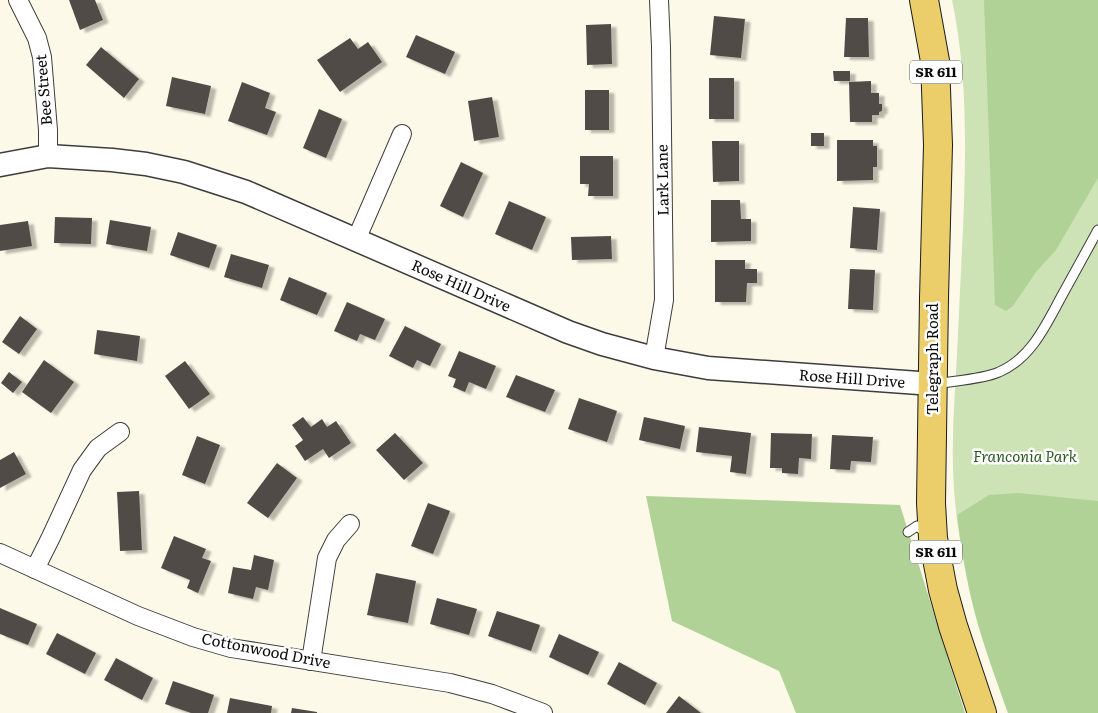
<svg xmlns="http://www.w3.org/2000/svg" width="1098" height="713" viewBox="0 0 1098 713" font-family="Literata,serif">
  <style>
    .green { fill: #cde3b6 }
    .forest { fill: #b1d297 }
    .building { fill: #514b47; filter: url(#shadow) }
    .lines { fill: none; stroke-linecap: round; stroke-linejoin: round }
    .service-casing { stroke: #3d3d3d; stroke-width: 11 }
    .minor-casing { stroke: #3d3d3d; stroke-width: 20 }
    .tertiary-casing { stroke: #3d3d3d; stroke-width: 25 }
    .primary-casing { stroke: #1b1b1b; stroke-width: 30 }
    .service { stroke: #fff; stroke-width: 9 }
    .minor { stroke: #fff; stroke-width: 18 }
    .tertiary { stroke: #fff; stroke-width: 22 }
    .primary { stroke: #ebcd6a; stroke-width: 28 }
    .labels { text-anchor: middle; stroke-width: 5; stroke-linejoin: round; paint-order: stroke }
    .shield { fill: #fff; stroke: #545454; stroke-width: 1 }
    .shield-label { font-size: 14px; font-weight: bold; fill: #0a0a0a }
    .street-label { font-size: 15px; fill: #0a0a0a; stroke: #fff }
    .park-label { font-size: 15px; font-style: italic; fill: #2d5a22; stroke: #fff }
  </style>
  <defs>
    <filter id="shadow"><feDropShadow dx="5.5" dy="3" stdDeviation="1" flood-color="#0004"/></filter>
  </defs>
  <rect width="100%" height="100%" fill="#fdf9e8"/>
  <path class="green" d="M952,0h146v713h-90c-28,-79 -53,-161 -55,-246 -1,-38 2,-75 4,-113 2,-42 4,-83 6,-125 3,-77 5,-152 -11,-229z"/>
  <g class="forest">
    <polygon points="984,0 1098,0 1098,178 1056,250 1036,272 1013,306 1006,311 995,305"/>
    <path d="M1019,493l79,8v212h-90c-12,-34 -25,-68 -34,-103 -8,-32 -13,-63 -17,-95l32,-20z"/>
    <polygon points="646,496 900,505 965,713 796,713 779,671 672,621"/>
  </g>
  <g class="building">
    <polygon points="69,0 95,0 103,20 80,30"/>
    <polygon points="714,16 745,19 741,58 710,55"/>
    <polygon points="846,18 868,18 869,57 844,57"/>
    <polygon points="611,24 612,64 587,65 586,25"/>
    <polygon points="416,35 455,52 445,74 406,57"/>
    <polygon points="350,38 358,49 368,42 382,62 340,92 317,60"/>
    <polygon points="101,47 139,79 124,98 86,65"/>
    <polygon points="833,71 850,71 850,81 834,81"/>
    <polygon points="172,77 211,86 205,114 166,106"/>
    <rect x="709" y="78" width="25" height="41"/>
    <polygon points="871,81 871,93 879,93 879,104 882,104 882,111 879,112 879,115 872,115 872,122 850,122 849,82"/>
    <polygon points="242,82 270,93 265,108 276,112 267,135 228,121"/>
    <rect x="585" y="90" width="24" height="40"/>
    <polygon points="492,97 499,137 474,141 468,101"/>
    <polygon points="319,109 342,119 326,158 303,148"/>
    <rect x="811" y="133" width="13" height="13"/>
    <polygon points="837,140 873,140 873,146 877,146 877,167 873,167 873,180 837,181"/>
    <polygon points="712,141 739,141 739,181 713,182"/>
    <polygon points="580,156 613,156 613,196 588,196 589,184 580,184"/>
    <polygon points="461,162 483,173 463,217 440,206"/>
    <polygon points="711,200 740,200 741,219 751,219 751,241 711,242"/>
    <polygon points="509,201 546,217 532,250 495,234"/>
    <polygon points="853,207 880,209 877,250 850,248"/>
    <polygon points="55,217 92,218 91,244 54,243"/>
    <polygon points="110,220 151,227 147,251 106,244"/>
    <polygon points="28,221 32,246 0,251 0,225"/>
    <polygon points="178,232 217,245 209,268 170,255"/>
    <polygon points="611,236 612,259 572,260 571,237"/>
    <polygon points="231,254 269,265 262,288 224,277"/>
    <polygon points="715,260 745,260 745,269 757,269 757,283 747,283 746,302 715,302"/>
    <polygon points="850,269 875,270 873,310 848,309"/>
    <polygon points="289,277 327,293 317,315 280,300"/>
    <polygon points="347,302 385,319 375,340 360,334 357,341 334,331"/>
    <polygon points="20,316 37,329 19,354 2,342"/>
    <polygon points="405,326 441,344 430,366 417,360 413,368 389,356"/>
    <polygon points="97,330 140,336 137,361 94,354"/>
    <polygon points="459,351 496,366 486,389 469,382 465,392 453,387 456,379 448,376"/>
    <polygon points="44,360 74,382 51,413 22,392"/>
    <polygon points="185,361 210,394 189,409 165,376"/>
    <polygon points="9,372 22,382 13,393 1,383"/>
    <polygon points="516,375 555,390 545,412 506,397"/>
    <polygon points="579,398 617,411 607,442 568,429"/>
    <polygon points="303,417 311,427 322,419 327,427 336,421 351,443 329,458 323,449 305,461 295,446 303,440 292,425"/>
    <polygon points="644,417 685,426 680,449 639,440"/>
    <polygon points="699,427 751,433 746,474 730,472 732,456 696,452"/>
    <polygon points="395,433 423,463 404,480 376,450"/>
    <polygon points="771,433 812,434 811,459 799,458 798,474 782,473 782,468 770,468"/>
    <polygon points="832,435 873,437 871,462 851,461 850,470 830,469"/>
    <polygon points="197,436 220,445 205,484 182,475"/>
    <polygon points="14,452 26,474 0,488 0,460"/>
    <polygon points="277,463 297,478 268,518 247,503"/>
    <polygon points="139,491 142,550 120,551 117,492"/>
    <polygon points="428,503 450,511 433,554 411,546"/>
    <polygon points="174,536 206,549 202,558 211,561 198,593 187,588 190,580 161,568"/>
    <polygon points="254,555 274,560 268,590 256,587 253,599 228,593 233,567 251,570"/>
    <polygon points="376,573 416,581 408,623 367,615"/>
    <polygon points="437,598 477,609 469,635 430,624"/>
    <polygon points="0,608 37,624 28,645 0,634"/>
    <polygon points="497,611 540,625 531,651 488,636"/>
    <polygon points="57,633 96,653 85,674 46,654"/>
    <polygon points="559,634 599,652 588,675 549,657"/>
    <polygon points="116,658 153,678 142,700 104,680"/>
    <polygon points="619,662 657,683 645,705 607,684"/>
    <polygon points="173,681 214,695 208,713 191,713 165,704"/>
    <polygon points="679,696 701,713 666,713"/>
    <polygon points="230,698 272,706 271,713 227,713"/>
    <polygon points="292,708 317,712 317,713 291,713"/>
  </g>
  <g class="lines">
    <defs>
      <g id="service">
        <path d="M936,384c17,-3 48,-5 63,-12 34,-14 49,-52 66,-82 11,-20 22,-40 33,-60"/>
        <polyline points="908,532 917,526 927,533"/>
      </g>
      <g id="minor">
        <polyline points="18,0 37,38 42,57 48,130 48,156"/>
        <polyline points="356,240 402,134"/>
        <polyline points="654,358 664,300 661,47 659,0"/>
        <polyline points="0,553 138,616 193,637 231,648 450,683 492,694 543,713"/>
        <polyline points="35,569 51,537 82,470 98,448 120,432"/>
        <polyline points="311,661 327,558 336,540 350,524"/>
      </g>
      <polyline id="tertiary" points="0,165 48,156 112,160 146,164 184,172 246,192 568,332 602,344 654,358 708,368 933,384"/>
      <polyline id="primary" points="924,0 935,61 938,145 934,298 931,503 933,538 943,590 953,626 982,713"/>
    </defs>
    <use href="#service" class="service-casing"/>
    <use href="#minor" class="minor-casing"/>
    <use href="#tertiary" class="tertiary-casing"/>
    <use href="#primary" class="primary-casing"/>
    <use href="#service" class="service"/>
    <use href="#minor" class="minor"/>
    <use href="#tertiary" class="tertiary"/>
    <use href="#primary" class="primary"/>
  </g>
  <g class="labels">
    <g class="shield">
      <rect x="910" y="60.5" width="52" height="23" rx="4"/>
      <rect x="910" y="540.5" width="52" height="23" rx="4"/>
    </g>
    <g class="shield-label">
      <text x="936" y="77">SR 611</text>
      <text x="936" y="557">SR 611</text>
    </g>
    <g class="street-label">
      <text transform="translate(44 90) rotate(-95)" y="5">Bee Street</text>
      <text transform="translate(663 180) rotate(-91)" y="5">Lark Lane</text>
      <text transform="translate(461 286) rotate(24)" y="5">Rose Hill Drive</text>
      <text transform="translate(933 359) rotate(-90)" y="5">Telegraph Road</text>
      <text transform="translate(852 379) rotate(4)" y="5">Rose Hill Drive</text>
      <text transform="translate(266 651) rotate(11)" y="5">Cottonwood Drive</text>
    </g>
    <g class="park-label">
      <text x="1025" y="462">Franconia Park</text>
    </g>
  </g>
</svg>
